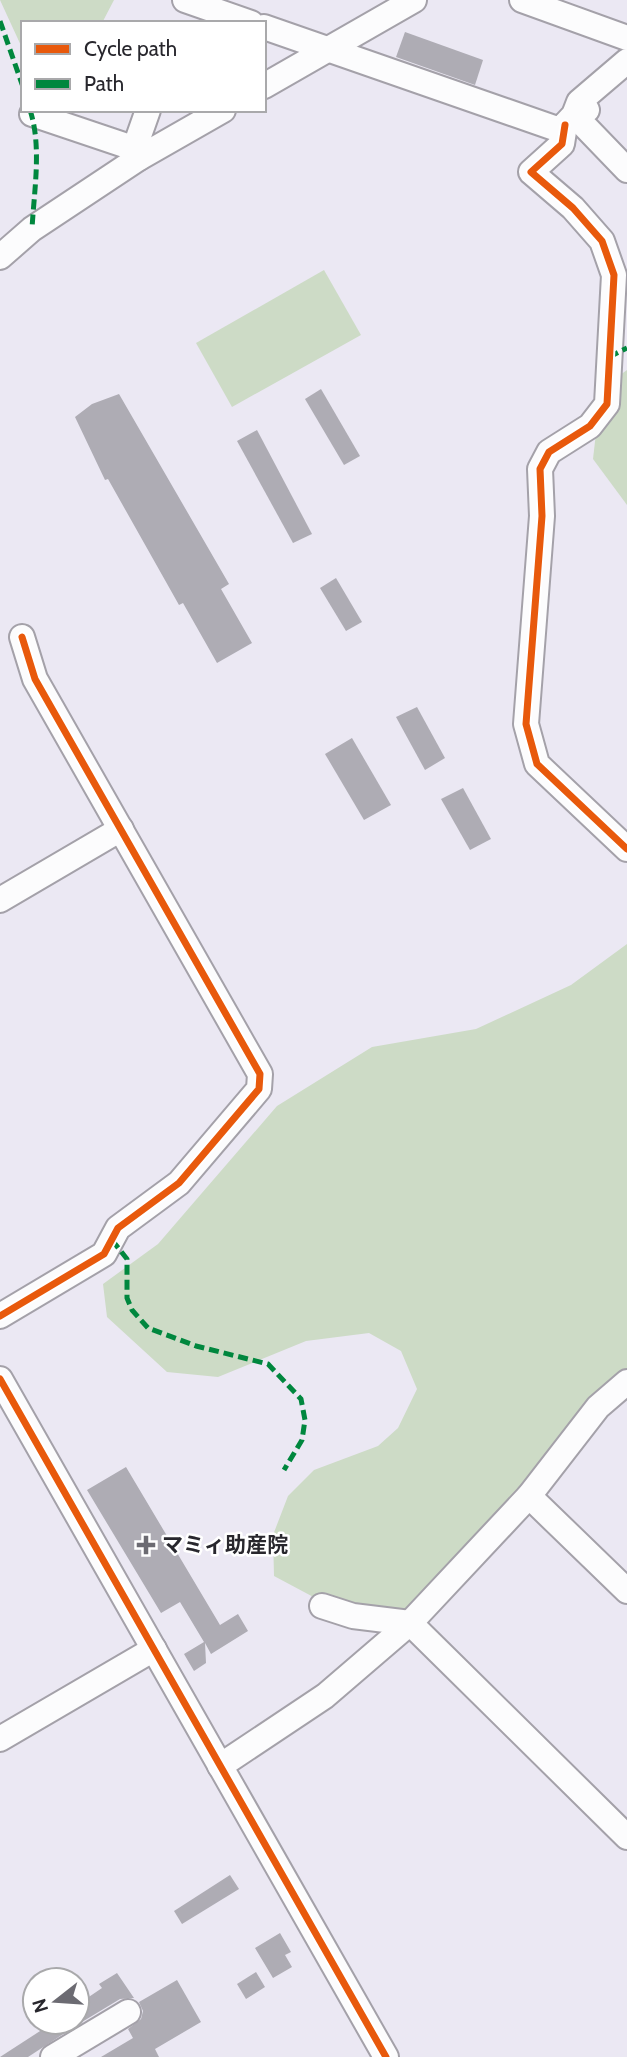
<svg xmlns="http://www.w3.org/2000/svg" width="627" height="2057" viewBox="0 0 627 2057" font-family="Cabin,'Noto Sans JP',sans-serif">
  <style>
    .green { fill: #cddbc6 }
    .building { fill: #aeacb4 }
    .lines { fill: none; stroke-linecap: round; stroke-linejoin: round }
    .minor-casing { stroke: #a4a1a9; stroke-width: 28 }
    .minor { stroke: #fcfcfd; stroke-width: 24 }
    .quiet { stroke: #00873e; stroke-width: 5; stroke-dasharray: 10 5; stroke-linecap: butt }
    .cycleway-casing { stroke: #fff; stroke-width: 11 }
    .cycleway { stroke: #e8590c; stroke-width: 7 }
    .poi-dot { fill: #6c6b72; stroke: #fff; stroke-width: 2.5 }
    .labels { text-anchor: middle; stroke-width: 5; stroke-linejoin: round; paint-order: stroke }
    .poi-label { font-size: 21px; font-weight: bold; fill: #28272d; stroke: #fff; text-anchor: start }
  </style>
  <rect width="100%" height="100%" fill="#ebe8f3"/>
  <g class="green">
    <polygon points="0,0 114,0 102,23 23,23 23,50"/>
    <polygon points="324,270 361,335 232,407 196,343"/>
    <polygon points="627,370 627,505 593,459 601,389"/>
    <polygon points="627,944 627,1376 413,1612 319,1600 274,1576 273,1535 288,1496 314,1470 378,1446 398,1428 417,1389 401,1351 369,1333 306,1341 218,1377 167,1372 107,1317 103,1284 158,1244 277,1106 372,1047 476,1029 571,985"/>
  </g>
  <g class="building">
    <polygon points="405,32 483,60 475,85 396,57"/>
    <polygon points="321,389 360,456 344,465 305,399"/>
    <polygon points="119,394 229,584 221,589 252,643 217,663 183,603 179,605 108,479 105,480 75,417 92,404"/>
    <polygon points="257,430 312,534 293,543 237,441"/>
    <polygon points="336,578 362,622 346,631 320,588"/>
    <polygon points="417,707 445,758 425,770 396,717"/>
    <polygon points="352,738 391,805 364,820 325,754"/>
    <polygon points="463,788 491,839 470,850 441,799"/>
    <polygon points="126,1467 220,1625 238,1614 248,1631 211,1654 205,1643 206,1663 194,1671 184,1654 204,1642 180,1602 161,1613 87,1490"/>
    <polygon points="230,1875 239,1889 182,1924 174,1911"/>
    <polygon points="280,1933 291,1952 285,1955 292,1967 273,1978 255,1948"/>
    <polygon points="256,1972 265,1987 246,1999 237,1984"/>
    <polygon points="117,1973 134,1998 120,1999 77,2025 77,2005 102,1988 99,1984"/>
    <polygon points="177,1980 201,2022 155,2049 159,2057 101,2057 133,2038 128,2029 141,2019 143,2011 139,2002"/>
    <polygon points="54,2022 75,2022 77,2025 28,2057 0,2057"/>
  </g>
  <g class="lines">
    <defs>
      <g id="minor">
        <polyline points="185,0 251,23"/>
        <polyline points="522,0 627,38"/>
        <polyline points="264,27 560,130 574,115 579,102 627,61"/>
        <polyline points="264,86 414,0"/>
        <polyline points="587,110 574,115 627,170"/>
        <polyline points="32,114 136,149"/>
        <polyline points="565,125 562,144 531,172 573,208 602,241 614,275 607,404 590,426 549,452 540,469 542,516 526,724 537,764 627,849"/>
        <polyline points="139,158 135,147 148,110"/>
        <polyline points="0,257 32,229 139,158 223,110"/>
        <polyline points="0,900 121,829"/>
        <polyline points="0,1316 104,1254 118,1228 179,1183 259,1089 260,1074 35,679 22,637"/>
        <polyline points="0,1379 386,2057"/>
        <polyline points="529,1496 627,1591"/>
        <polyline points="322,1606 353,1616 410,1623 627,1837"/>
        <polyline points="0,1739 154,1649"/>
        <polyline points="220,1766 325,1696 410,1623 529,1496 598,1407 627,1382"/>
        <polyline points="53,2057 128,2012"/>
      </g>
    </defs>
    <use href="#minor" class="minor-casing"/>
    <use href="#minor" class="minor"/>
    <g class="quiet">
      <polyline points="0,21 23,87"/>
      <path d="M30,110c12,36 4,81 2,119"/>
      <polyline points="609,357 627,348"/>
      <polyline points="112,1240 127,1259 127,1298 132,1310 148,1328 196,1346 268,1364 301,1399 305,1420 302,1440 284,1470"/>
    </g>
    <defs>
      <g id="cycleway">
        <polyline points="565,125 562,144 531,172 573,208 602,241 614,275 607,404 590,426 549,452 540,469 542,516 526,724 537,764 627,849"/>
        <polyline points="0,1316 104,1254 118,1228 179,1183 259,1089 260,1074 35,679 22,637"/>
        <polyline points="0,1379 386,2057"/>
      </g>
    </defs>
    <use href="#cycleway" class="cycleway-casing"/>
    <use href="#cycleway" class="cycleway"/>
  </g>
  <path class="poi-dot" d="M142.5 1534.5h7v7h7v7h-7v7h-7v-7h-7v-7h7z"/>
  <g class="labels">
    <g class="poi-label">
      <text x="162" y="1552">マミィ助産院</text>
    </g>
  </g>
  <rect x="21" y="21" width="245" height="91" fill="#ffffff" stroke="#a9a9ab" stroke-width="2"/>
  <rect x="35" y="44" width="35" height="10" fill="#e8590c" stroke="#a9a9ab" stroke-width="2"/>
  <text x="84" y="56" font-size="21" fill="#28272d">Cycle path</text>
  <rect x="35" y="79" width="35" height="10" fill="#00873e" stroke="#a9a9ab" stroke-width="2"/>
  <text x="84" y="91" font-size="21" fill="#28272d">Path</text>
  <g transform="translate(56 2001) rotate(253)"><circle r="33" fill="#ffffff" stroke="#a9a9ab" stroke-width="2"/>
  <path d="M0-5L12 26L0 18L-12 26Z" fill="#6c6b72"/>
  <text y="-10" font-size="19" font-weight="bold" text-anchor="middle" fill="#28272d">N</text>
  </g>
</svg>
